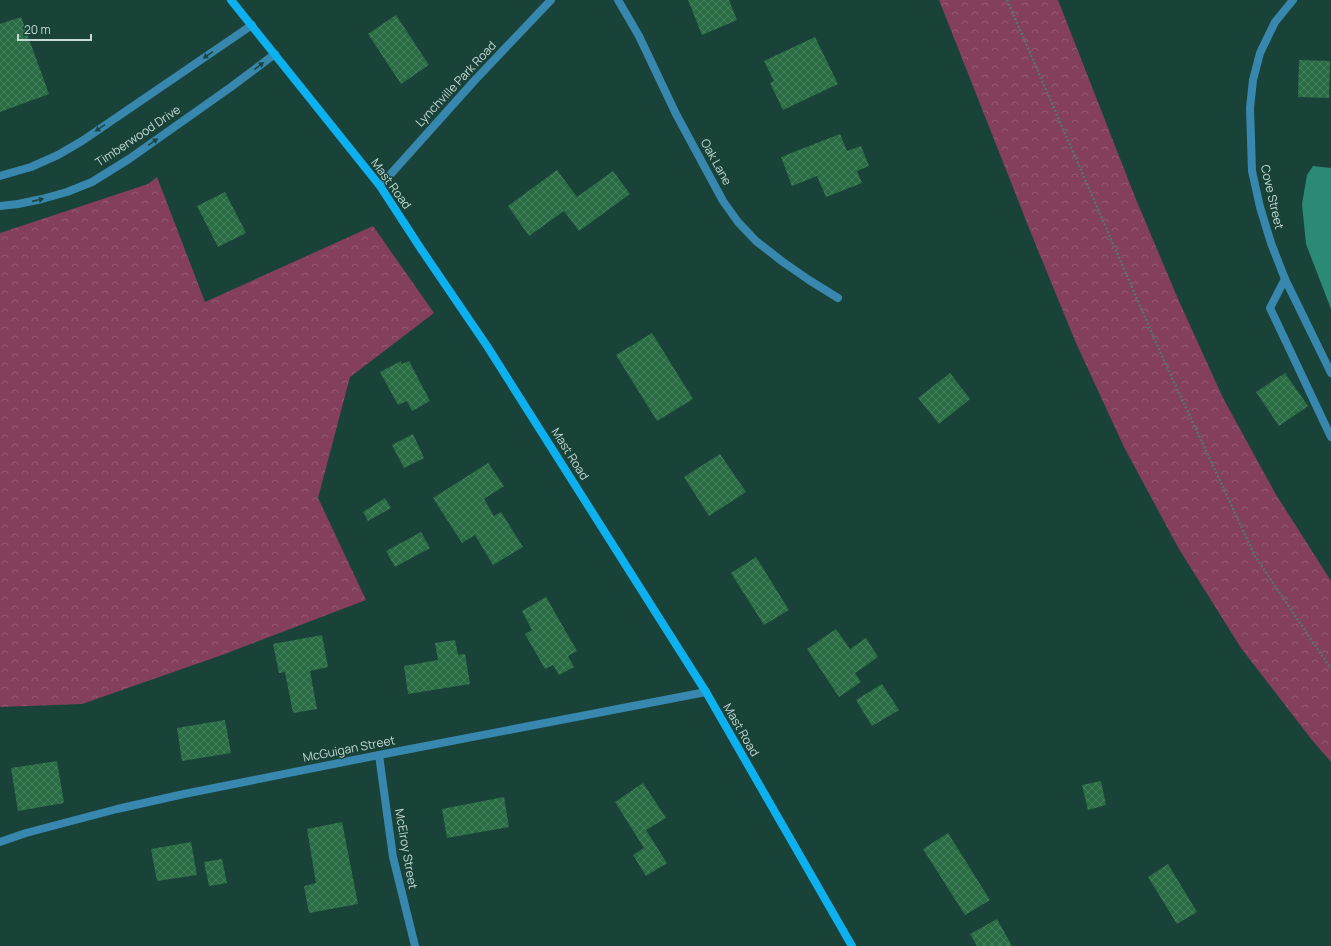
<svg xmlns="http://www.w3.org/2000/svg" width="1331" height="946" viewBox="0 0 1331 946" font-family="Manrope,sans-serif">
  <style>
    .forest { fill: url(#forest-crowns) }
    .water { fill: #2b8a74 }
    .building { fill: url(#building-cross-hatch) }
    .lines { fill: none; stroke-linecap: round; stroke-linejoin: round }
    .path { stroke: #52766d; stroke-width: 2.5; stroke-dasharray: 2 2; stroke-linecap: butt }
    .lane { stroke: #3887af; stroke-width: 8 }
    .street { stroke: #3887af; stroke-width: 8 }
    .secondary { stroke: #0db1f0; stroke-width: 8 }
    .oneway { fill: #1b463f }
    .labels { text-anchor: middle; stroke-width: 3; stroke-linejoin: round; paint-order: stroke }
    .street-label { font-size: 12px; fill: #c4dad3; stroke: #194339 }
  </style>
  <defs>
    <pattern id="forest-crowns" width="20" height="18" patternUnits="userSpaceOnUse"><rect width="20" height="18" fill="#843f5d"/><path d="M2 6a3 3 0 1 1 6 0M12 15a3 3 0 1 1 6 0" fill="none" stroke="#945a73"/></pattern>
    <pattern id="building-cross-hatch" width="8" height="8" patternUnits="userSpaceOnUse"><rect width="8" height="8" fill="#2a6c44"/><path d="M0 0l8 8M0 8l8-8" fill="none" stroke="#47805e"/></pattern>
  </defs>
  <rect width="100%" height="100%" fill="#194339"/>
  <g class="forest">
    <polygon points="939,0 1058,0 1135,197 1178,299 1223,398 1275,493 1331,581 1331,762 1312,740 1241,648 1179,549 1124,447 1076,343 1033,238"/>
    <polygon points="157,177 205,302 373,226 434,313 350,377 318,498 366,600 222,655 82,704 0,707 0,233 148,184"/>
  </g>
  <polygon class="water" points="1313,166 1331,168 1331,309 1306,244 1302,204 1307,175"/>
  <g class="building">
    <polygon points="688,0 729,0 737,20 702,35"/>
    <polygon points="396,15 429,65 401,84 368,34"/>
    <polygon points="21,17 49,94 0,112 0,24"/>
    <polygon points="815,37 838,84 783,110 770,83 774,81 764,61"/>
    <polygon points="1299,60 1330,61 1329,98 1298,97"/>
    <polygon points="840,134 847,151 861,146 869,166 857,171 862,183 826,197 817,176 792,186 781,157"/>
    <polygon points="557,170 577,197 613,171 630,194 579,231 564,211 529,236 508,206"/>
    <polygon points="225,192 246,233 218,247 197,206"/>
    <polygon points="652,333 693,399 657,421 616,355"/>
    <polygon points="401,361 402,364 409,361 430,401 412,411 407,401 398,405 380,372"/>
    <polygon points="950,373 970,399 939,424 918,398"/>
    <polygon points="1285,373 1308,406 1279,426 1256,392"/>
    <polygon points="413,434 424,458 404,468 392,445"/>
    <polygon points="720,454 746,492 709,516 684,477"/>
    <polygon points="488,463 504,486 484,499 494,516 501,512 523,547 493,565 475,535 462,543 433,498"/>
    <polygon points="385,498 391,508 368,521 363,512"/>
    <polygon points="421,532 430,548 395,567 386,551"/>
    <polygon points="756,557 789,610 764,625 731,573"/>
    <polygon points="546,597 577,651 568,656 574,667 559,675 553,665 545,669 525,634 532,630 522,611"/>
    <polygon points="836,629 850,649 866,638 878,657 855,673 861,682 839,697 807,649"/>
    <polygon points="322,635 328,667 310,671 317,709 293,713 285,672 279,673 273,644"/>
    <polygon points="455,640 458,655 465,654 470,684 408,694 404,666 438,660 435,643"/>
    <polygon points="882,684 899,710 872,726 856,700"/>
    <polygon points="225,720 231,753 182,761 177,728"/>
    <polygon points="57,761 64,803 18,811 11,768"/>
    <polygon points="1101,781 1106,805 1088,810 1082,785"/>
    <polygon points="643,783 666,818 646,830 667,863 646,876 633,855 644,848 615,802"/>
    <polygon points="504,797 509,827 447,838 442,809"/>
    <polygon points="342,822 358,904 309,913 304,886 316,883 307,829"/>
    <polygon points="948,833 990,900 965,915 923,849"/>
    <polygon points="191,842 197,875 157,881 151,849"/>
    <polygon points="222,859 227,883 209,886 204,862"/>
    <polygon points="1168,864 1197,912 1177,924 1148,877"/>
    <polygon points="997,919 1012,946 977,946 970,934"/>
  </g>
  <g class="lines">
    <polyline class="path" points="1007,0 1161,354 1255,556 1331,669"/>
    <polyline class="lane" points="1285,279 1270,308 1331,437"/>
    <g class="street">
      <polyline points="618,0 639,36 676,114 723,201 738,222 756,241 783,262 809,280 838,298"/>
      <polyline points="1293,0 1275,22 1260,53 1253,80 1250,108 1252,171 1260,207 1271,243 1285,279 1331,373"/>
      <polyline points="0,176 31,167 58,155 82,141 252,25"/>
      <polyline points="380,186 475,80 551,0"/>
      <polyline points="0,206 18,204 42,199 67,192 92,182 129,159 231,87 275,54"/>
      <polyline points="379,755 393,857 415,946"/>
      <polyline points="0,842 26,833 117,809 184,794 379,755 706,692"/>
    </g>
    <polyline class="secondary" points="231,0 380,186 421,249 487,346 706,692 852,946"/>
  </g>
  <defs><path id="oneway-solid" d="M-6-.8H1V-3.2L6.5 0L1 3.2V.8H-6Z"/></defs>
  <g class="oneway">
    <use href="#oneway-solid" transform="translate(208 55) rotate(146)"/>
    <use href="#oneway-solid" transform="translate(259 66) rotate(-37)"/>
    <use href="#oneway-solid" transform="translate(100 128) rotate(146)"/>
    <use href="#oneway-solid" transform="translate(153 142) rotate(-35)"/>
    <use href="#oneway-solid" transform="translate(38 200) rotate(-13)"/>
  </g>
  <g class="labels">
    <g class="street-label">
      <text transform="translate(456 84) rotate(-47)" y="4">Lynchville Park Road</text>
      <text transform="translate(138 136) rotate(-34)" y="4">Timberwood Drive</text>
      <text transform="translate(716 162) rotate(61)" y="4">Oak Lane</text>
      <text transform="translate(391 184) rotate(54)" y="4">Mast Road</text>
      <text transform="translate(1272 197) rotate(77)" y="4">Cove Street</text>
      <text transform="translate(570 454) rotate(58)" y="4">Mast Road</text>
      <text transform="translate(741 730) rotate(60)" y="4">Mast Road</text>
      <text transform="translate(349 749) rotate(-11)" y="4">McGuigan Street</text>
      <text transform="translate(406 849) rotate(80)" y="4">McElroy Street</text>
    </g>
  </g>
  <path d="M18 34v6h73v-6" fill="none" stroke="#c4dad3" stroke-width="2"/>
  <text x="24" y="34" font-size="12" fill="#c4dad3" stroke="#194339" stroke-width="3" paint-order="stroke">20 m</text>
</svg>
